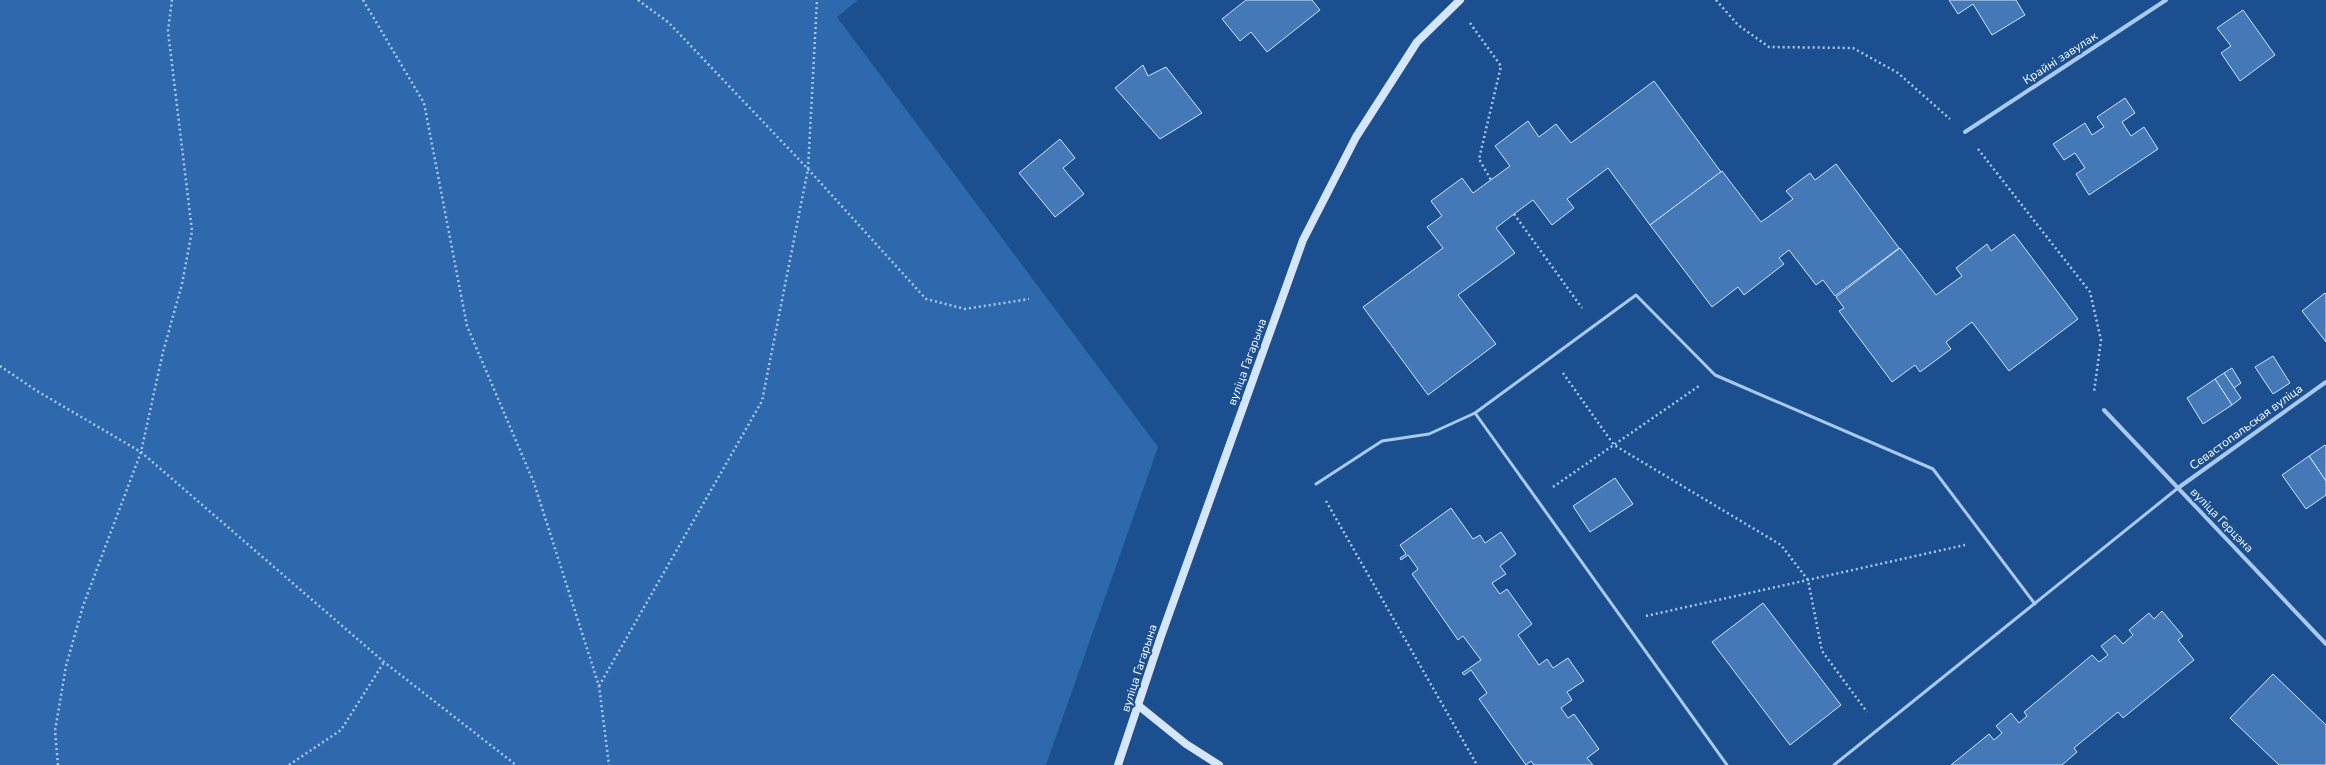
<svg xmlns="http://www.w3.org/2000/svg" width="2326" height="765" viewBox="0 0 2326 765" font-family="'Nunito Sans',sans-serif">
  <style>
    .green { fill: #2e69ad }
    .building { fill: #4478b7; stroke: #cfe3fa }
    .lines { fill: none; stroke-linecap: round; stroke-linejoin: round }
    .path { stroke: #a9c9ee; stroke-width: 2.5; stroke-dasharray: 2 3; stroke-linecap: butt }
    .lane { stroke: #a9c9ee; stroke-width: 3 }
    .street { stroke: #a9c9ee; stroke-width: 4 }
    .secondary { stroke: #d6e6fa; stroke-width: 8 }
    .labels { text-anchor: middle; stroke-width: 4; stroke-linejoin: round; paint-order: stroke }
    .street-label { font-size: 12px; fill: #fff; stroke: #1b4f8f }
  </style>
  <rect width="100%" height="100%" fill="#1b4f8f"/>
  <polygon class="green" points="0,0 858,0 837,17 1158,447 1046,765 0,765"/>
  <g class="building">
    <polygon points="1246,0 1312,0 1320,10 1267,52 1251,32 1240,41 1222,19"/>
    <polygon points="1949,0 2016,0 2025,15 1992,35 1973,4 1958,14"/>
    <polygon points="2243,10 2275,55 2240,81 2221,53 2231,46 2217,28"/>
    <polygon points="1143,65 1148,76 1166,67 1202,113 1160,139 1115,88"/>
    <polygon points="1654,81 1721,172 1650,225 1608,168 1567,199 1574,208 1552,225 1533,200 1514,214 1496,228 1515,253 1458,295 1496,344 1428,395 1363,307 1443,248 1427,227 1442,216 1431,201 1462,178 1473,193 1510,166 1495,146 1528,121 1539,137 1556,124 1571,143"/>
    <polygon points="2125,98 2135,113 2122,122 2131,136 2144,127 2158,149 2089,195 2076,174 2085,168 2075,153 2064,160 2053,144 2085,123 2092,135 2104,127 2097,117"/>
    <polygon points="1060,139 1075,158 1063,168 1084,194 1055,217 1019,173"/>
    <polygon points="1836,164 1899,248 1835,296 1823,280 1816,285 1789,250 1779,258 1784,264 1744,295 1738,287 1712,307 1650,225 1722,171 1761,222 1793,199 1786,191 1810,173 1815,180"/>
    <polygon points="2014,234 2078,319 2009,371 1972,322 1946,342 1951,349 1920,372 1915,365 1892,382 1839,311 1844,308 1836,297 1900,248 1936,295 1962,276 1956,268 1987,244 1991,251"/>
    <polygon points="2325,293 2326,294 2326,342 2302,311"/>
    <polygon points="2273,356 2290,383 2273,394 2255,367"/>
    <polygon points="2232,368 2241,383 2234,388 2224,373"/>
    <polygon points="2224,373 2241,398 2232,405 2215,379"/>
    <polygon points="2215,379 2232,405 2203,424 2187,398"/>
    <polygon points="2325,445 2326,446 2326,481 2309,456"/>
    <polygon points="2309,456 2326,481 2326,495 2306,509 2282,475"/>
    <polygon points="1615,478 1633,504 1590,532 1573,506"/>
    <polygon points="1451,508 1473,539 1480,535 1485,543 1501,532 1516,554 1500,566 1506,574 1492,583 1500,594 1507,589 1532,624 1518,635 1539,665 1547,659 1553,668 1568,658 1584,681 1567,692 1572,700 1561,708 1568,718 1574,714 1599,749 1587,758 1593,765 1534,765 1531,761 1526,765 1479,699 1487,693 1471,670 1464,675 1462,673 1481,660 1463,636 1458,640 1412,574 1418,569 1408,555 1401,560 1400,558 1406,554 1400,545"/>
    <polygon points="1763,603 1841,705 1790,745 1712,642"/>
    <polygon points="2162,611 2183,636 2178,640 2194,660 2123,718 2118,712 2074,748 2077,752 2062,765 1951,765 1989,734 1994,740 2002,733 1996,726 2011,713 2019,723 2027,716 2024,712 2092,655 2099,662 2108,655 2101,646 2115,635 2123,644 2133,635 2129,630 2149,613 2154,619"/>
    <polygon points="2273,674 2326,725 2326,765 2279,765 2230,718"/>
  </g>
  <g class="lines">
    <g class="path">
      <polyline points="363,0 424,103 467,326 534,483 599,686 609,765"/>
      <polyline points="638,0 669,23 808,169 926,299 965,309 1029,299"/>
      <polyline points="1716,0 1738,25 1769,47 1853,48 1898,73 1950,119"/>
      <polyline points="1470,23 1501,66 1479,159 1491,180"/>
      <polyline points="1978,149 2090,292 2101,340 2094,392"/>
      <polyline points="1514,214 1582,308"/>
      <polyline points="0,366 37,391 141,452 384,662 516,765"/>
      <polyline points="1563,373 1614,445 1781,545 1808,580 1822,651 1867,712"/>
      <polyline points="1553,487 1699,386"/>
      <polyline points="1326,501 1477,765"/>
      <polyline points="1646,616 1965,545"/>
      <polyline points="599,686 762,401 808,169 817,0"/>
      <polyline points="58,765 55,731 66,666 83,606 141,452 163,352 182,284 192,231 168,31 172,0"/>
      <polyline points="289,765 341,730 384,662"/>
    </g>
    <g class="lane">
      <polyline points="1475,413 1727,765"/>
      <polyline points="1316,484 1382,441 1429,434 1475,413 1636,295 1715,375 1933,469 2035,604"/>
      <polyline points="1834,765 2178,488"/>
    </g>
    <g class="street">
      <polyline points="1965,132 2166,0"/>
      <polyline points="2104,410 2326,644"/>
      <polyline points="2178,488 2326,382"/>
    </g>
    <g class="secondary">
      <polyline points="1139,706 1186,744 1219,765"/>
      <polyline points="1118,765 1160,639 1303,240 1356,137 1417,42 1460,0"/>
    </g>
  </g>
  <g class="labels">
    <g class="street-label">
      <text transform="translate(2060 58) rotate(-33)" y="4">Крайні завулак</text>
      <text transform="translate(1247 362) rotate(-70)" y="4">вуліца Гагарына</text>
      <text transform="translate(2246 427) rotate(-36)" y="4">Севастопальская вуліца</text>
      <text transform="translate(2222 520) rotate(46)" y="4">вуліца Герцэна</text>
      <text transform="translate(1139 668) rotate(-72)" y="4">вуліца Гагарына</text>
    </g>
  </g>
</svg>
